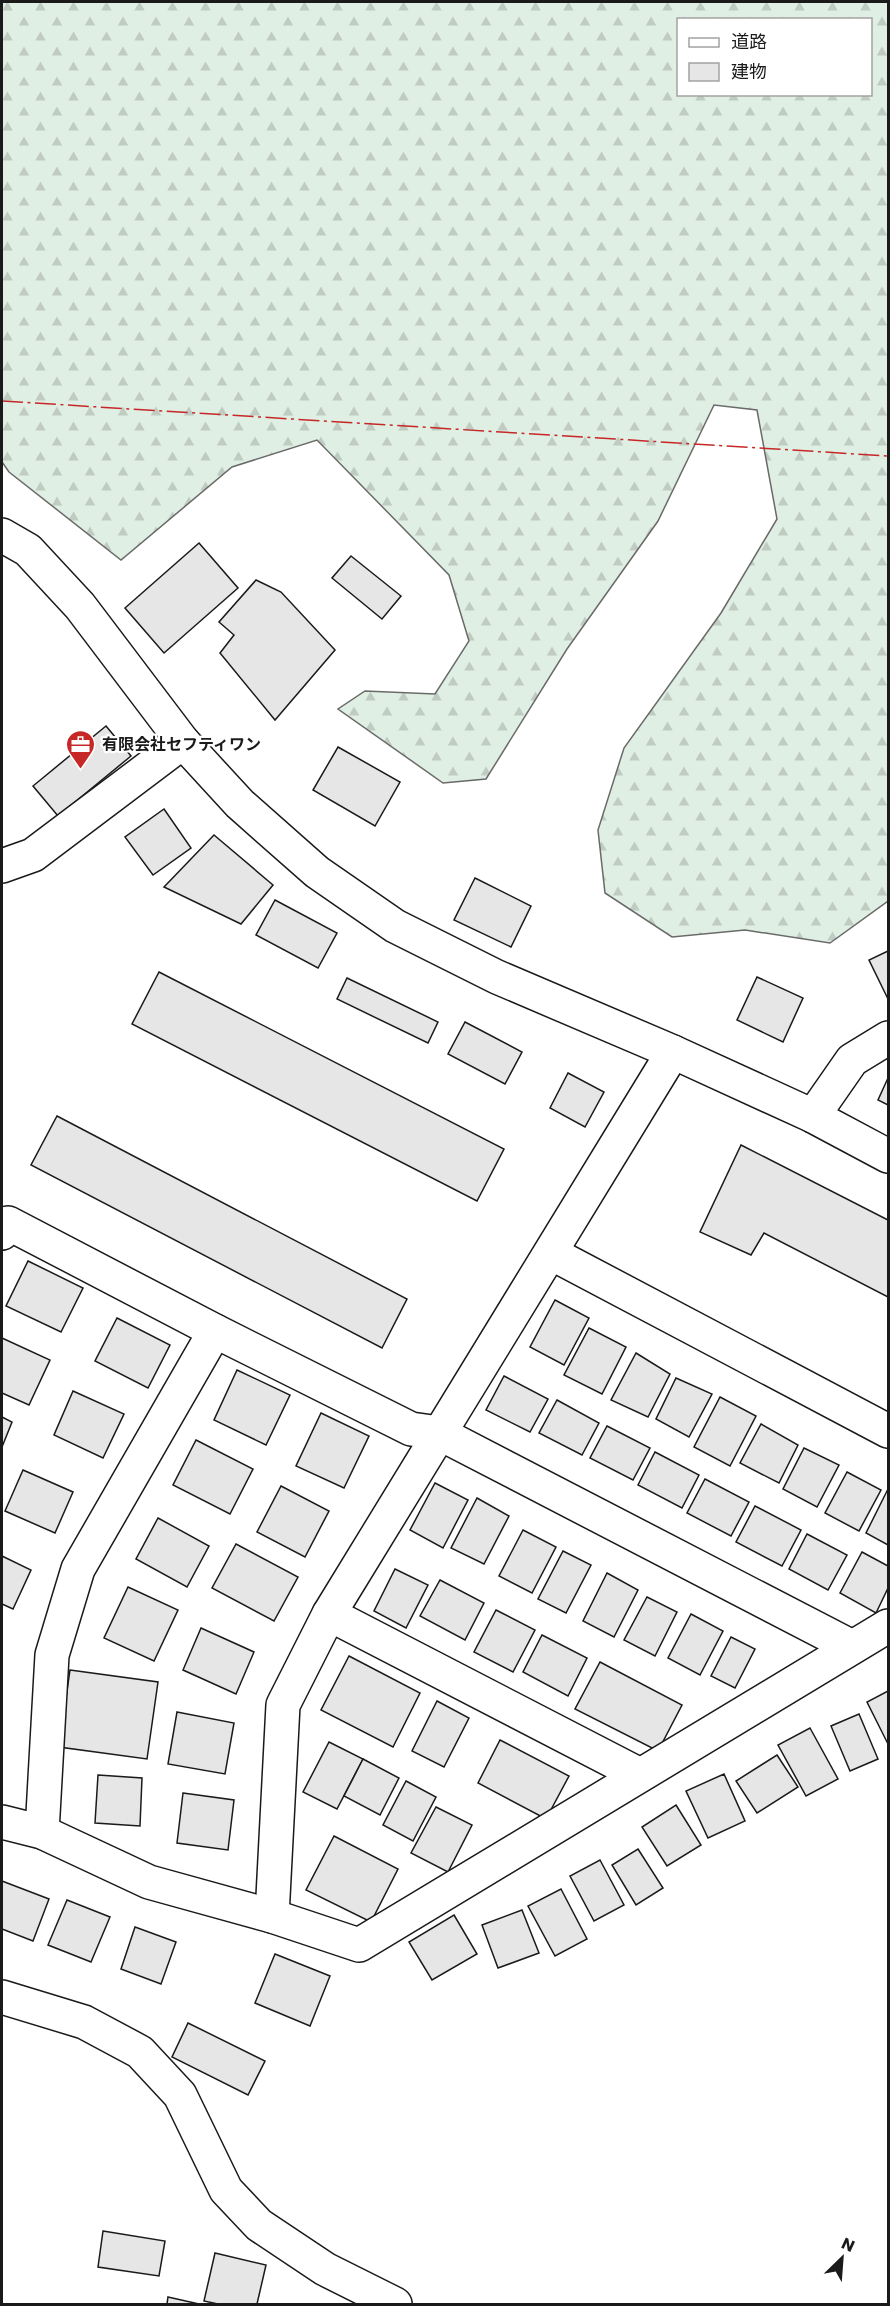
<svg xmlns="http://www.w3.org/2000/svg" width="890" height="2306" viewBox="0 0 890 2306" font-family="Poppins,'Noto Sans JP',sans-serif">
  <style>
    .forest { fill: url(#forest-firs); stroke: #6a6a6a; stroke-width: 1.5; fill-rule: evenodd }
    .building { fill: #e6e6e6; stroke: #1a1a1a; stroke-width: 1.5 }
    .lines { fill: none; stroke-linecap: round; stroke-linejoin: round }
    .minor-casing { stroke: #1a1a1a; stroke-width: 36 }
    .tertiary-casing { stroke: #1a1a1a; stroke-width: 36 }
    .minor { stroke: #fff; stroke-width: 33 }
    .tertiary { stroke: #fff; stroke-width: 33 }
    .power { stroke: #c62828; stroke-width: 1.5; stroke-dasharray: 21 4.5 3 4.5; stroke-linecap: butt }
    .labels { text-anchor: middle; stroke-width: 4.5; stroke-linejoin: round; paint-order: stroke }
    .poi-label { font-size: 16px; font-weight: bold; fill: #1a1a1a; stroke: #fff; text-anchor: start }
  </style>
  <defs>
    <pattern id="forest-firs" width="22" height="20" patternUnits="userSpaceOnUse" patternTransform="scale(1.5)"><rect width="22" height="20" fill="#e0efe3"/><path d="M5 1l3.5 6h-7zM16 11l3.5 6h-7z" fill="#c0ccc2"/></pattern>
  </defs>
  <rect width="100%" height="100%" fill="#fff"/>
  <path class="forest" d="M2,2h886v899l-58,42 -85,-13 -73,7 -67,-44 -7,-63 26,-82 97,-135 56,-94 -20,-109 -43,-5 -56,116 -91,128 -81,130 -43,4 -105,-74 27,-18 70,3 34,-53 -20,-66 -132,-135 -85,27 -111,93 -112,-88 -7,-10zM678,20h192v74h-192z"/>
  <g class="building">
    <polygon points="199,543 238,588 164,653 125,608"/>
    <polygon points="351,556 401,596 382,619 332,578"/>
    <polygon points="256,580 281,592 335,650 275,720 220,653 234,635 219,622"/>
    <polygon points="106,726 131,756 58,816 33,786"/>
    <polygon points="338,747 400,782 375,826 313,790"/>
    <polygon points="164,809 191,848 153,875 125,837"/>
    <polygon points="214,835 273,885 241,924 164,887"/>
    <polygon points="475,878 531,906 511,947 454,920"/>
    <polygon points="275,900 337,933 318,968 256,935"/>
    <polygon points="888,951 888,999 869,960"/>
    <polygon points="159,972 504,1149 477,1201 132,1024"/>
    <polygon points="757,977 803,998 783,1042 737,1020"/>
    <polygon points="347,978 438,1022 428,1043 337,999"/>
    <polygon points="465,1022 522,1052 505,1084 448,1054"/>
    <polygon points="568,1073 604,1092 585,1127 550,1108"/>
    <polygon points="888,1078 888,1105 878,1100"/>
    <polygon points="57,1116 407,1299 382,1348 31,1165"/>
    <polygon points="741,1145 888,1220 888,1297 764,1233 751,1255 700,1232"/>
    <polygon points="28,1261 83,1288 61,1332 6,1306"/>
    <polygon points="555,1300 589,1318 564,1365 530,1347"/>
    <polygon points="117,1318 170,1345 148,1388 95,1361"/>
    <polygon points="589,1328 626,1347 602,1394 564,1375"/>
    <polygon points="2,1338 50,1360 29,1405 2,1393"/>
    <polygon points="636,1353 670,1374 648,1417 611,1400"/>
    <polygon points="237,1370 290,1395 266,1445 214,1420"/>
    <polygon points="504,1376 548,1399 530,1432 486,1410"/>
    <polygon points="676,1378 712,1394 689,1437 656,1419"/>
    <polygon points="73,1391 124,1414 103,1458 54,1435"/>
    <polygon points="720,1397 756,1416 730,1466 694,1447"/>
    <polygon points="557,1400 599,1423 582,1455 539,1433"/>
    <polygon points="321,1413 369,1436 344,1488 296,1466"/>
    <polygon points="2,1417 12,1422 2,1447"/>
    <polygon points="761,1424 798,1445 779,1483 740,1463"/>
    <polygon points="607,1426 650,1448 633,1480 590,1458"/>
    <polygon points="196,1440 253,1469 230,1514 173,1485"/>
    <polygon points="804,1448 839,1465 817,1507 783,1489"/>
    <polygon points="655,1452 699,1475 682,1508 638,1485"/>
    <polygon points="23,1470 73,1492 55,1533 5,1511"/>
    <polygon points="847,1472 881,1490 859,1531 825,1513"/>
    <polygon points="705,1479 749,1502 731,1536 687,1513"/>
    <polygon points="435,1483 468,1500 443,1548 410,1530"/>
    <polygon points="281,1486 329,1511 305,1557 257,1532"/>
    <polygon points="888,1489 888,1545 866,1533"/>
    <polygon points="477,1498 509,1516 484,1564 451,1548"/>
    <polygon points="755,1506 801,1530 782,1566 736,1542"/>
    <polygon points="158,1518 209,1546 187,1587 136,1559"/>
    <polygon points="523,1530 556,1547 532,1593 499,1576"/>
    <polygon points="807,1534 847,1555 828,1590 789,1569"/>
    <polygon points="236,1544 298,1577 274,1621 212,1588"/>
    <polygon points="563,1551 591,1565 566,1613 538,1599"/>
    <polygon points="862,1552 888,1566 888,1588 876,1613 840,1593"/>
    <polygon points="2,1556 31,1570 13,1609 2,1604"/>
    <polygon points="395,1569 428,1585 406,1628 374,1611"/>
    <polygon points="607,1573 638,1590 614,1637 583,1621"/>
    <polygon points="440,1580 484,1603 465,1640 420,1616"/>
    <polygon points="128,1587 178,1610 154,1661 104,1638"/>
    <polygon points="647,1597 677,1612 655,1656 624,1640"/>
    <polygon points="496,1610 535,1630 513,1672 474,1652"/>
    <polygon points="691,1614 723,1631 700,1675 668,1658"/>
    <polygon points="201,1628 254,1652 236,1694 183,1670"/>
    <polygon points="542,1635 587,1658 568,1696 523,1672"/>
    <polygon points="731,1637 755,1649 735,1688 711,1676"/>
    <polygon points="349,1656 420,1693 393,1747 321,1710"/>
    <polygon points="600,1662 682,1705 658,1751 575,1709"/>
    <polygon points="70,1670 158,1682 147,1759 59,1747"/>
    <polygon points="888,1691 888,1744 867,1702"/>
    <polygon points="437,1701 469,1718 444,1767 412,1751"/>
    <polygon points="177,1712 234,1723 225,1774 168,1764"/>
    <polygon points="859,1714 878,1759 850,1771 831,1726"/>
    <polygon points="810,1728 838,1779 806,1796 778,1745"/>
    <polygon points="500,1740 569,1776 546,1819 478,1783"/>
    <polygon points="329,1742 363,1759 337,1809 303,1792"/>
    <polygon points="777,1755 798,1787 757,1813 736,1781"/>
    <polygon points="363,1759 399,1778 380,1815 344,1796"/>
    <polygon points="724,1774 745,1821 708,1838 686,1791"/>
    <polygon points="98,1775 142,1778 140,1826 95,1823"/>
    <polygon points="406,1781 436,1797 413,1841 383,1825"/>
    <polygon points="183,1793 234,1800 228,1850 177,1843"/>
    <polygon points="676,1805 701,1845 667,1866 642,1827"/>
    <polygon points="436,1807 472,1825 448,1872 411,1853"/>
    <polygon points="334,1836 398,1869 371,1922 306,1890"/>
    <polygon points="638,1849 663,1888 636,1905 612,1865"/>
    <polygon points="600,1860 624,1905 594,1921 570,1876"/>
    <polygon points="2,1881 49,1899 33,1941 2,1929"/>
    <polygon points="561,1889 587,1939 555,1956 528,1906"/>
    <polygon points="67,1900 110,1917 91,1962 48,1945"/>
    <polygon points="522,1910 539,1953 498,1968 482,1925"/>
    <polygon points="454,1915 477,1954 432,1980 409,1942"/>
    <polygon points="135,1927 176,1942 161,1984 121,1969"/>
    <polygon points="275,1954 330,1976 310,2026 255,2003"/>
    <polygon points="188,2023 265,2061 248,2095 172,2057"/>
    <polygon points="103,2231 165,2241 159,2276 98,2267"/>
    <polygon points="215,2253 266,2265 257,2304 218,2304 204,2301"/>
    <polygon points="168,2297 199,2304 167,2304"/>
  </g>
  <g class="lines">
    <defs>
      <g id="minor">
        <polyline points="2,866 33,855 183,742"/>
        <polyline points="813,1116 852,1060 888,1038"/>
        <polyline points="2,1233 8,1223 215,1331 411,1429 439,1433 852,1647"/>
        <polyline points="551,1253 888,1431"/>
        <polyline points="329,1614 640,1775"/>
        <polyline points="2,1822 42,1832 149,1882 272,1916 359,1945 888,1626"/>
        <polyline points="42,1832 52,1655 78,1569 215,1331"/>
        <polyline points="272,1916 283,1705 329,1614 673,1052"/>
        <polyline points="2,1997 84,2022 140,2052 180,2095 226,2190 259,2225 325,2269 395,2304"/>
      </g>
      <polyline id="tertiary" points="2,535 28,550 80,606 183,742 240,804 317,872 395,926 497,977 673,1052 813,1116 888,1156"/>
    </defs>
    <use href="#minor" class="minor-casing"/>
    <use href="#tertiary" class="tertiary-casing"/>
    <use href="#minor" class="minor"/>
    <use href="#tertiary" class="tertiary"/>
    <polyline class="power" points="2,401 888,456"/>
  </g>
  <defs>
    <symbol id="office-pin" viewBox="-11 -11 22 30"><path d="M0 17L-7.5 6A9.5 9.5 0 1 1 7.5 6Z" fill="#c62828" stroke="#fff"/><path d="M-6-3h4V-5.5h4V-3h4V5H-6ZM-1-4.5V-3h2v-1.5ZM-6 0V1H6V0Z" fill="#fff"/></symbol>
  </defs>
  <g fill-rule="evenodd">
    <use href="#office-pin" x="64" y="728" width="33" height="45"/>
  </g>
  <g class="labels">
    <g class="poi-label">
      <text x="102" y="750">有限会社セフティワン</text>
    </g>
  </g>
  <rect width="890" height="2306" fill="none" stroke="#1a1a1a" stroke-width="6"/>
  <rect x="677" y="18" width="195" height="78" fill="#ffffff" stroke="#a3a3a3" stroke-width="1.5"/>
  <rect x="689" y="38" width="30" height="9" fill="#ffffff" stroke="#a3a3a3" stroke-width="1.5"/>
  <text x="731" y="48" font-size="18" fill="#1a1a1a">道路</text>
  <rect x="689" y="63" width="30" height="18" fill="#e6e6e6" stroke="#a3a3a3" stroke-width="1.5"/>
  <text x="731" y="78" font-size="18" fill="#1a1a1a">建物</text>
  <g transform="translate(842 2258) rotate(25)" stroke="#ffffff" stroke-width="4.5" paint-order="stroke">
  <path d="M0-4.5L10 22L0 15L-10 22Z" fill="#1a1a1a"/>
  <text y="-9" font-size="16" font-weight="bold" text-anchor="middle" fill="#1a1a1a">N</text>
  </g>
</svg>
